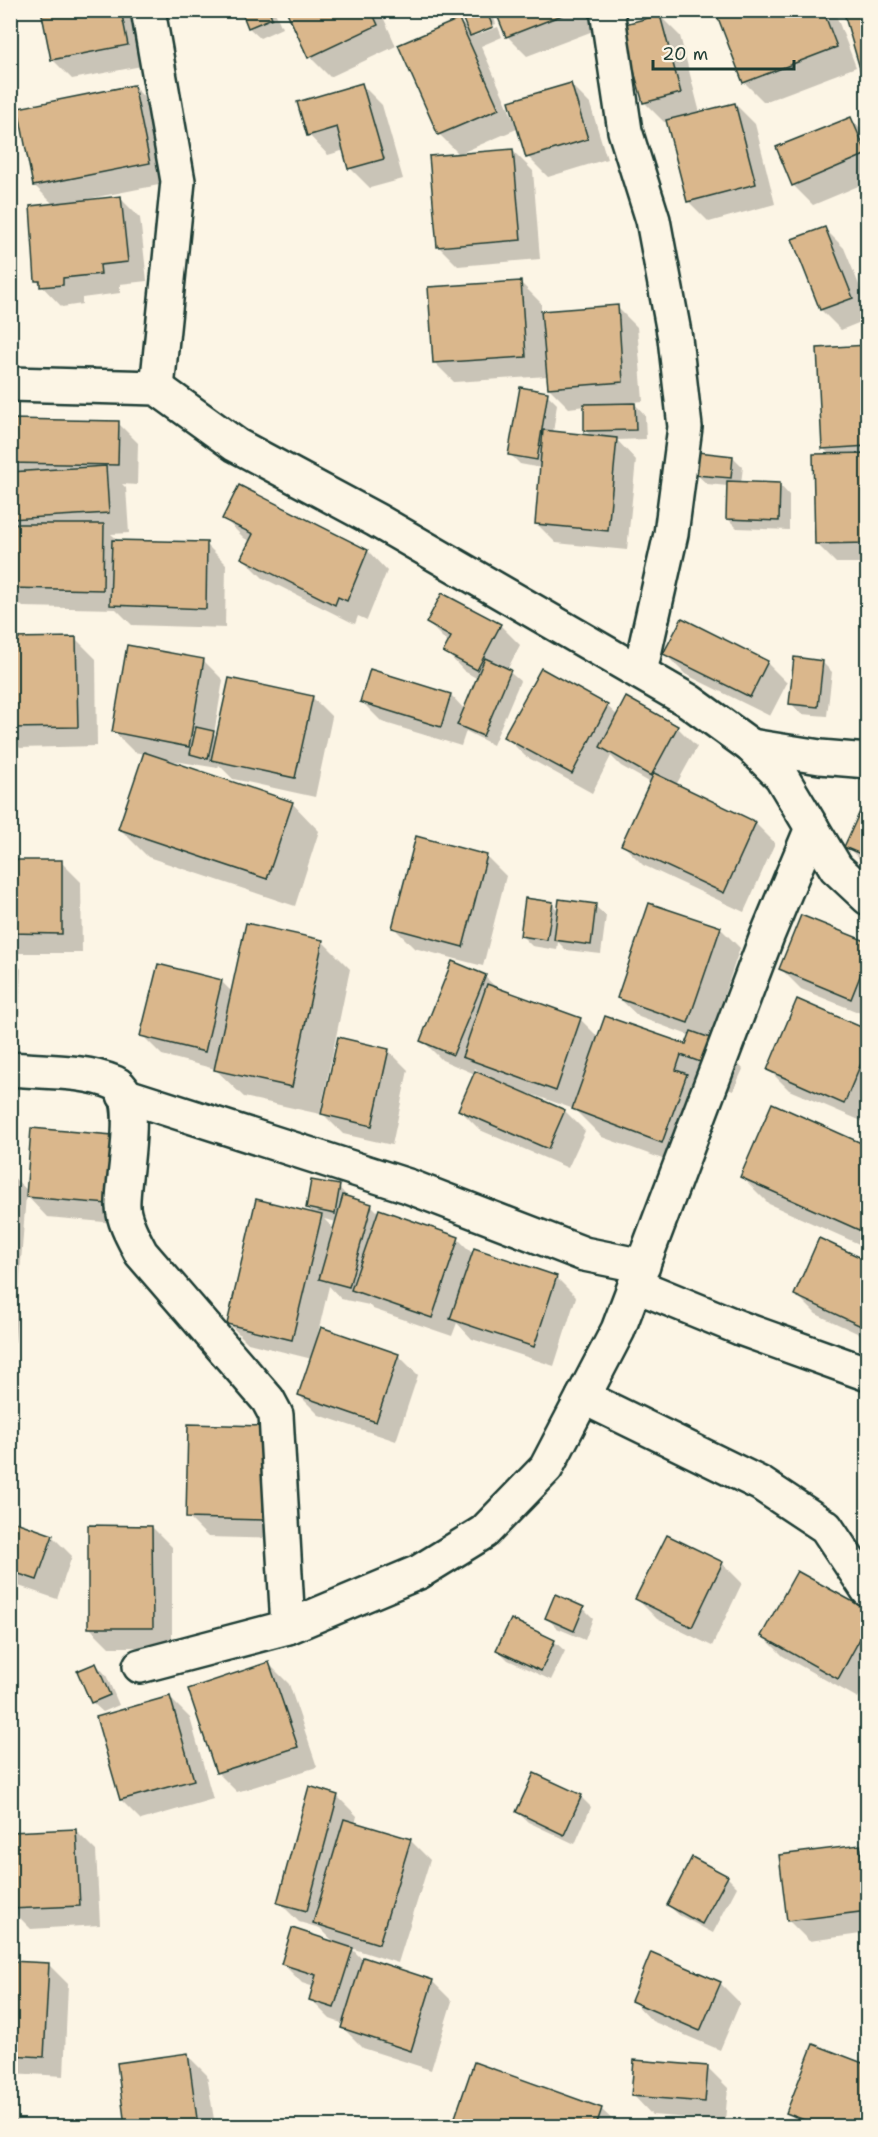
<svg xmlns="http://www.w3.org/2000/svg" width="878" height="2137" viewBox="0 0 878 2137" font-family="'Shantell Sans',sans-serif">
  <style>
    .shadow { fill: #0003; fill-rule: evenodd }
    .building { fill: #dab78c; stroke: #1f3d34; stroke-width: 1.5 }
    .lines { fill: none; stroke-linecap: round; stroke-linejoin: round }
    .minor-casing { stroke: #1f3d34; stroke-width: 38 }
    .minor { stroke: #fcf5e5; stroke-width: 33 }
  </style>
  <rect width="100%" height="100%" fill="#fcf5e5"/>
  <filter id="ink" filterUnits="userSpaceOnUse"><feTurbulence type="fractalNoise" baseFrequency=".0167" numOctaves="2"/><feDisplacementMap in="SourceGraphic" scale="12" xChannelSelector="R" yChannelSelector="G"/><feConvolveMatrix kernelMatrix="1 2 1 2 8 2 1 2 1" color-interpolation-filters="sRGB"/></filter>
  <g filter="url(#ink)">
    <g class="shadow">
      <polygon points="42,10 136,10 147,65 72,79 52,59"/>
      <polygon points="242,10 274,10 282,28 260,38 249,28"/>
      <polygon points="287,10 380,10 396,46 330,77 310,57"/>
      <polygon points="460,10 491,10 496,24 474,33 474,36 498,27 502,37 481,46 515,123 570,84 590,104 607,159 548,177 528,157 519,128 459,154 439,134 459,21 469,30"/>
      <polygon points="497,10 595,10 601,28 527,56 507,36"/>
      <polygon points="717,10 834,10 856,67 764,102 744,82"/>
      <polygon points="660,16 680,36 700,113 735,104 755,124 775,204 709,222 689,202 668,121 664,122 644,102"/>
      <polygon points="362,85 382,105 403,179 370,188 350,168 345,150 328,155 309,135"/>
      <polygon points="134,87 154,107 169,183 87,199 87,201 120,198 140,218 147,281 120,284 120,293 82,298 82,304 62,307 36,280 54,205 34,185"/>
      <polygon points="850,118 868,136 868,182 813,205 793,185"/>
      <polygon points="513,151 533,171 540,259 458,266 438,246"/>
      <polygon points="824,228 844,248 868,307 868,319 841,330 821,310 794,240"/>
      <polygon points="521,283 541,303 541,313 617,307 637,327 643,401 633,402 645,415 646,439 617,440 636,460 627,550 556,543 536,523 541,468 520,464 510,454 547,394 557,404 553,433 592,437 585,430 585,406 569,408 549,388 548,376 454,382 434,362"/>
      <polygon points="868,347 868,563 836,563 816,543 830,455 823,448"/>
      <polygon points="10,420 118,423 138,443 137,485 122,484 126,488 129,533 111,534 119,541 206,544 226,564 225,628 132,625 116,609 23,607 10,595 10,473 16,473 10,467"/>
      <polygon points="733,457 743,467 741,483 779,484 789,495 789,530 737,528 727,518 728,486 707,484 696,474"/>
      <polygon points="224,518 368,551 387,571 367,620 358,616 355,624 263,578 243,558 251,542 244,538"/>
      <polygon points="428,623 500,625 520,645 507,670 520,681 493,745 466,731 461,746 382,722 362,702 451,695 465,710 478,679 464,671 445,651 449,644"/>
      <polygon points="76,639 96,659 97,746 20,748 10,739 10,640"/>
      <polygon points="665,654 767,663 787,683 770,716 685,674"/>
      <polygon points="203,660 223,680 214,734 218,737 312,697 332,717 315,797 233,779 219,765 218,768 156,758 292,803 319,831 295,906 148,857 120,829 145,754 134,752 114,732"/>
      <polygon points="822,662 832,672 827,716 801,714 791,703"/>
      <polygon points="541,670 607,706 618,716 627,699 677,727 697,747 676,785 755,823 775,843 744,912 643,865 623,845 651,783 621,766 611,756 592,793 525,756 505,736"/>
      <polygon points="867,798 868,867 846,846"/>
      <polygon points="486,856 506,876 483,966 414,948 394,928"/>
      <polygon points="10,862 61,862 81,882 82,953 10,953"/>
      <polygon points="552,904 559,911 595,906 606,916 601,954 566,950 558,942 557,950 532,946 522,936"/>
      <path d="M720,928l20,20 -31,91 7,2 27,28 -10,22 -25,-9 -18,87 -88,-32 -28,-28 -46,-16 -1,2 38,16 20,20 -17,37 -88,-38 -20,-20 15,-36 -33,-14 -20,-20 63,-63 14,13 81,29 19,19 88,8 4,-10 -52,-19 -20,-19zM475,1068l7,8 -8,-4z"/>
      <polygon points="323,942 350,969 320,1114 244,1097 215,1069 162,1055 142,1035 222,982 232,992"/>
      <polygon points="868,944 868,1016 801,989 781,969"/>
      <polygon points="10,958 21,969 18,1049 10,1049"/>
      <polygon points="868,1031 868,1114 864,1122 789,1090 769,1070"/>
      <polygon points="388,1050 408,1070 392,1145 343,1134 323,1114"/>
      <polygon points="868,1147 868,1248 769,1204 742,1177"/>
      <polygon points="132,1156 127,1224 47,1217 26,1195 15,1342 10,1342 10,1174 28,1191"/>
      <path d="M339,1187l10,12 22,6 8,8 79,26 15,15 83,23 20,20 -22,69 -82,-27 -15,-16 -5,13 -79,-27 -4,-4 -28,-6 -12,-13 -12,51 81,18 20,20 -22,66 -77,-26 -20,-20 13,-36 -64,-16 -20,-20 86,-108 -6,-7zM324,1219l13,3 -2,8z"/>
      <polygon points="868,1262 868,1338 816,1314 796,1294"/>
      <polygon points="265,1427 283,1539 208,1537 188,1517"/>
      <polygon points="10,1522 52,1536 72,1556 57,1599 10,1583"/>
      <polygon points="152,1527 172,1547 172,1647 109,1647 89,1627"/>
      <polygon points="722,1563 742,1583 712,1646 657,1619 637,1599"/>
      <polygon points="583,1608 593,1618 585,1640 557,1628 547,1618"/>
      <polygon points="868,1612 868,1680 858,1698 783,1656 763,1636"/>
      <polygon points="554,1641 565,1651 551,1680 508,1660 498,1650"/>
      <polygon points="96,1664 106,1675 119,1705 103,1712 92,1702"/>
      <polygon points="269,1664 289,1684 317,1767 237,1792 217,1772"/>
      <polygon points="170,1698 190,1718 213,1799 141,1820 121,1800"/>
      <polygon points="337,1796 357,1816 355,1824 410,1840 430,1860 398,1963 351,1948 364,1961 432,1981 452,2001 431,2070 363,2048 343,2028 344,2024 330,2019 310,1999 314,1987 302,1983 282,1963 335,1943 320,1928 299,1922 279,1902"/>
      <polygon points="581,1797 591,1807 575,1844 528,1822 517,1812"/>
      <polygon points="76,1831 96,1851 100,1925 31,1929 11,1909"/>
      <polygon points="860,1846 868,1854 868,1933 809,1941 789,1921"/>
      <polygon points="727,1877 737,1887 713,1933 679,1915 668,1905"/>
      <polygon points="10,1962 48,1964 68,1984 64,2076 10,2073"/>
      <polygon points="720,1983 740,2003 720,2050 652,2021 633,2001"/>
      <polygon points="187,2055 207,2075 215,2126 127,2126 119,2064"/>
      <polygon points="475,2064 601,2109 619,2126 454,2126"/>
      <polygon points="868,2067 868,2126 802,2126 788,2112"/>
      <polygon points="708,2068 728,2088 725,2121 652,2115 633,2095"/>
      <polygon points="10,2118 17,2120 24,2126 10,2126"/>
    </g>
    <g class="building">
      <polygon points="41,10 121,10 128,45 51,60"/>
      <polygon points="241,10 269,10 272,18 248,28"/>
      <polygon points="286,10 371,10 378,25 308,58"/>
      <polygon points="459,10 486,10 493,27 470,36"/>
      <polygon points="495,10 575,10 506,37"/>
      <polygon points="715,10 823,10 837,47 743,83"/>
      <polygon points="843,10 868,10 868,96"/>
      <polygon points="660,15 681,93 643,103 621,25"/>
      <polygon points="459,19 499,109 438,135 398,45"/>
      <polygon points="362,83 384,159 348,169 337,127 307,136 297,102"/>
      <polygon points="571,83 588,139 526,158 509,101"/>
      <polygon points="134,85 150,163 33,186 18,108"/>
      <polygon points="735,103 756,184 687,202 666,120"/>
      <polygon points="851,117 867,154 792,186 776,147"/>
      <polygon points="513,149 521,240 437,247 429,156"/>
      <polygon points="121,196 128,262 100,265 101,274 63,278 63,285 40,287 40,281 35,281 30,206"/>
      <polygon points="825,227 853,298 820,310 792,239"/>
      <polygon points="521,281 526,357 433,363 428,287"/>
      <polygon points="618,305 623,382 548,388 541,311"/>
      <polygon points="868,345 868,446 822,449 817,348"/>
      <polygon points="520,387 548,392 537,460 508,455"/>
      <polygon points="635,403 636,430 584,431 584,404"/>
      <polygon points="10,419 119,421 118,465 10,463"/>
      <polygon points="543,430 617,438 608,531 535,524"/>
      <polygon points="698,452 733,456 731,478 695,475"/>
      <polygon points="868,453 868,543 815,544 813,454"/>
      <polygon points="106,466 109,513 10,519 10,472"/>
      <polygon points="727,481 780,483 779,521 726,519"/>
      <polygon points="239,485 368,550 347,601 338,597 335,605 241,558 253,534 222,519"/>
      <polygon points="10,524 104,524 103,590 10,588"/>
      <polygon points="112,540 207,542 206,609 110,605"/>
      <polygon points="442,593 501,624 477,670 443,652 451,637 426,623"/>
      <polygon points="682,618 768,661 750,697 663,654"/>
      <polygon points="76,637 78,727 10,728 10,638"/>
      <polygon points="127,645 204,659 189,747 112,732"/>
      <polygon points="794,657 823,661 818,707 789,704"/>
      <polygon points="485,658 511,670 483,736 457,725"/>
      <polygon points="541,668 608,705 572,774 503,737"/>
      <polygon points="370,669 451,694 441,727 360,702"/>
      <polygon points="229,678 313,696 295,778 211,760"/>
      <polygon points="626,697 678,726 651,776 600,747"/>
      <polygon points="196,727 214,731 208,759 190,754"/>
      <polygon points="144,752 293,802 267,879 118,829"/>
      <polygon points="654,773 756,822 724,893 621,845"/>
      <polygon points="867,796 868,796 868,857 844,847"/>
      <polygon points="416,836 487,855 463,947 392,928"/>
      <polygon points="10,860 62,860 62,934 10,933"/>
      <polygon points="525,898 553,902 547,940 520,936"/>
      <polygon points="559,899 596,904 591,945 554,940"/>
      <polygon points="649,903 721,927 688,1023 617,998"/>
      <polygon points="801,915 868,942 868,956 851,999 779,969"/>
      <polygon points="246,923 323,940 292,1087 214,1070"/>
      <polygon points="452,961 486,975 453,1055 420,1041"/>
      <polygon points="158,964 222,980 205,1052 140,1036"/>
      <polygon points="487,984 581,1018 556,1091 462,1057"/>
      <polygon points="797,999 868,1030 868,1047 844,1104 767,1070"/>
      <polygon points="605,1016 686,1044 691,1031 716,1040 706,1064 681,1055 676,1070 687,1074 662,1143 572,1109"/>
      <polygon points="338,1037 389,1049 372,1126 321,1114"/>
      <polygon points="475,1071 565,1110 548,1149 458,1110"/>
      <polygon points="772,1103 868,1146 868,1234 740,1177"/>
      <polygon points="31,1128 113,1135 108,1204 26,1197"/>
      <polygon points="311,1180 340,1185 335,1214 306,1208"/>
      <polygon points="343,1195 372,1204 349,1287 319,1279"/>
      <polygon points="256,1199 322,1215 292,1340 227,1324"/>
      <polygon points="379,1209 459,1237 432,1318 351,1290"/>
      <polygon points="819,1238 868,1261 868,1310 861,1326 794,1295"/>
      <polygon points="474,1248 557,1276 534,1347 450,1319"/>
      <polygon points="321,1327 399,1354 376,1422 298,1395"/>
      <polygon points="188,1424 266,1426 263,1520 186,1518"/>
      <polygon points="10,1520 53,1535 37,1580 10,1571"/>
      <polygon points="88,1525 152,1526 153,1628 88,1628"/>
      <polygon points="667,1535 723,1562 692,1627 635,1599"/>
      <polygon points="797,1571 868,1610 868,1624 838,1679 761,1636"/>
      <polygon points="555,1594 584,1607 574,1631 545,1618"/>
      <polygon points="511,1619 555,1640 541,1671 496,1650"/>
      <polygon points="269,1662 298,1747 216,1773 188,1689"/>
      <polygon points="96,1663 110,1695 91,1703 77,1671"/>
      <polygon points="170,1696 194,1780 120,1800 96,1717"/>
      <polygon points="534,1773 582,1795 564,1835 516,1812"/>
      <polygon points="309,1786 338,1795 307,1911 277,1903"/>
      <polygon points="344,1819 411,1839 379,1944 313,1923"/>
      <polygon points="76,1829 80,1906 10,1909 10,1832"/>
      <polygon points="860,1845 868,1911 787,1921 779,1855"/>
      <polygon points="692,1857 728,1876 702,1924 667,1905"/>
      <polygon points="292,1928 353,1948 334,2008 309,2000 316,1975 281,1964"/>
      <polygon points="651,1952 721,1982 700,2031 631,2001"/>
      <polygon points="363,1957 433,1980 411,2051 341,2028"/>
      <polygon points="10,1961 49,1963 44,2057 10,2055"/>
      <polygon points="813,2044 868,2065 868,2126 820,2126 786,2113"/>
      <polygon points="188,2053 198,2126 125,2126 117,2063"/>
      <polygon points="634,2060 708,2066 705,2102 631,2096"/>
      <polygon points="474,2062 602,2108 596,2126 452,2126"/>
    </g>
    <g class="lines">
      <defs>
        <g id="minor">
          <polyline points="148,10 178,181 157,388"/>
          <polyline points="607,10 625,131 653,220 675,338 685,427 671,534 640,672"/>
          <polyline points="10,384 157,388 236,445 376,520 689,701 751,746 781,776 836,868 868,898"/>
          <polyline points="751,746 820,757 868,761"/>
          <path d="M10,1069c34,3 74,1 105,14 28,13 6,98 8,124 1,16 11,32 18,46l127,147 8,15 12,212"/>
          <polyline points="124,1095 408,1186 584,1254 643,1266"/>
          <polyline points="635,1285 740,1328 868,1374"/>
          <polyline points="583,1397 761,1484 826,1527 868,1590"/>
          <polyline points="140,1666 288,1627 419,1572 484,1532 546,1468 618,1330 767,936 812,828"/>
        </g>
      </defs>
      <use href="#minor" class="minor-casing"/>
      <use href="#minor" class="minor"/>
    </g>
  </g>
  <rect width="878" height="2137" fill="none" stroke="#fcf5e5" stroke-width="36"/>
  <rect x="18" y="18" width="842" height="2101" fill="none" stroke="#1f3d34" stroke-width="2" filter="url(#ink)"/>
  <path d="M653 60v9h141v-9" fill="none" stroke="#1f3d34" stroke-width="3"/>
  <text x="662" y="60" font-size="18" fill="#1f3d34" stroke="#fcf5e5" stroke-width="4.5" paint-order="stroke">20 m</text>
</svg>
